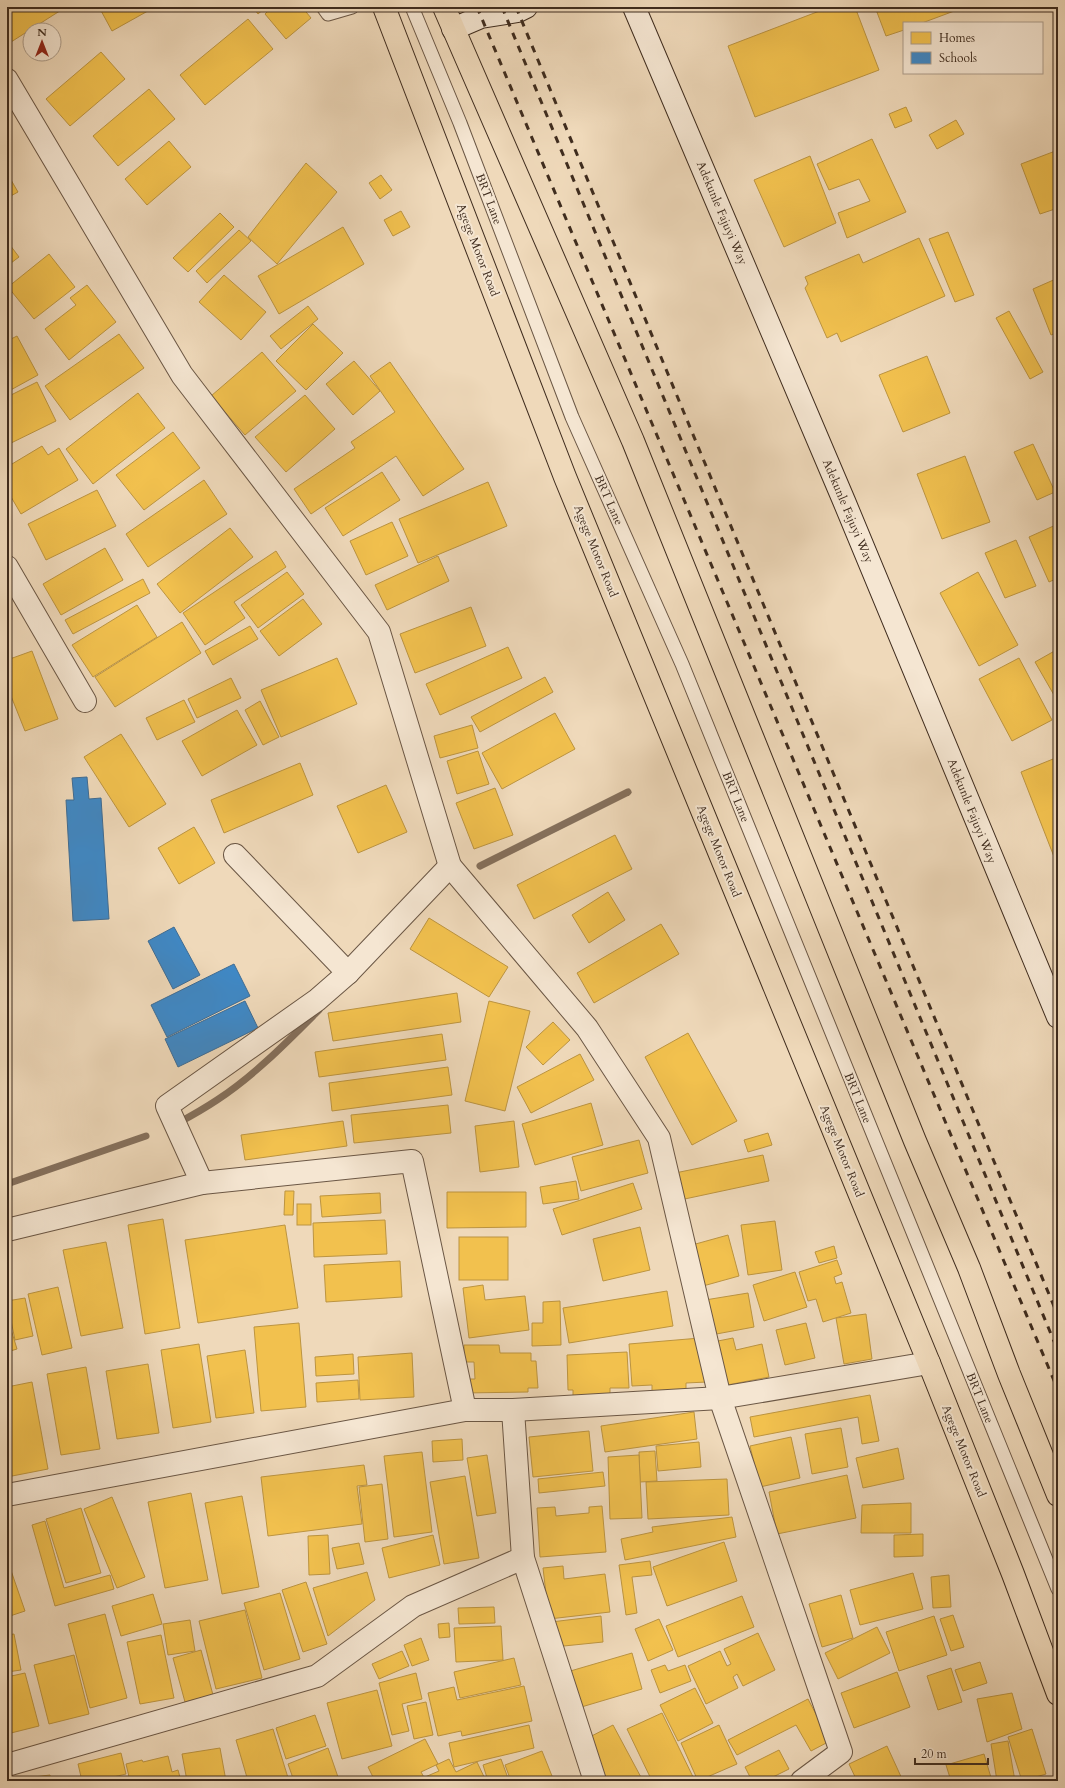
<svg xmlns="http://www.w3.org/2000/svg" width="1065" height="1788" viewBox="0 0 1065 1788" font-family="Cardo,serif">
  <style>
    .homes { fill: #f2c14e; stroke: #bc9440 }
    .schools { fill: #3f88c5; stroke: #3f6c93 }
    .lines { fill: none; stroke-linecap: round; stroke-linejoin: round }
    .stream { stroke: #85705c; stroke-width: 7 }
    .lane-casing { stroke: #6b5745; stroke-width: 15 }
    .street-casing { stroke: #6b5745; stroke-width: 24 }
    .secondary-casing { stroke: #3f2c1e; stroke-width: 24 }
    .highway-casing { stroke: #3f2c1e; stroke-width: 24 }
    .lane { stroke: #f5e6d2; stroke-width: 13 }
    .street { stroke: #f5e6d2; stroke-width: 22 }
    .secondary { stroke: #f5e6d2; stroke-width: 22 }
    .highway { stroke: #efd9ba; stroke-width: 22 }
    .rail { stroke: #3f2c1e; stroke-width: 3; stroke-dasharray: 7 7; stroke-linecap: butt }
    .labels { text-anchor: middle; stroke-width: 4; stroke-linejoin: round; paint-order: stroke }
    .street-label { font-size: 12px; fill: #3f2c1e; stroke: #f5e6d2 }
  </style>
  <rect width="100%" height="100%" fill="#efd9ba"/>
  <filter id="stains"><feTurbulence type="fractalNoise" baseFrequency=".005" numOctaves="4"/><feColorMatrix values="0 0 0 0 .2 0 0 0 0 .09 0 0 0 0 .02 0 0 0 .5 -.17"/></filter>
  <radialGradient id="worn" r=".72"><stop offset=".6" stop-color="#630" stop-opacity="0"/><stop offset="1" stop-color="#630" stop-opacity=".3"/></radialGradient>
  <g class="homes">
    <polygon points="7,7 66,7 11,42 7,36"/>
    <polygon points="99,7 155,7 112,31"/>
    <polygon points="253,7 266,7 258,14"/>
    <polygon points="272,7 302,7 311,18 286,39 265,14"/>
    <polygon points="830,7 855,7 879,70 755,117 728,46"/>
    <polygon points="875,7 965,7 922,23 904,23 904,30 886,36"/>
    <polygon points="248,19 273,49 205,105 180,75"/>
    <polygon points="101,52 125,79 70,126 46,99"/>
    <polygon points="149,89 175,119 118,166 93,136"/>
    <polygon points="906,107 912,121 895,128 889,114"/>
    <polygon points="956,120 964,134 937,149 929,135"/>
    <polygon points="872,139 906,212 847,238 838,213 870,201 859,179 829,190 817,164"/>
    <polygon points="169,141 191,167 147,205 125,179"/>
    <polygon points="1058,150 1058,208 1040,214 1021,164"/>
    <polygon points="810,156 836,223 784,247 754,180"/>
    <polygon points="306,163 337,192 277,264 248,237"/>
    <polygon points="7,173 18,192 7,198"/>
    <polygon points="381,175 392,190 380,199 369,183"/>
    <polygon points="401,211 410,227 393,236 384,220"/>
    <polygon points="220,213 234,227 188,272 173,258"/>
    <polygon points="343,227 364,264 279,314 258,276"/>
    <polygon points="239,230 251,241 207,283 196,271"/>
    <polygon points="948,232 974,295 955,302 929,239"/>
    <polygon points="919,238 945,296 841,342 837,333 827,338 805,288 808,284 805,277 859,254 863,263"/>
    <polygon points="7,241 19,257 7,266"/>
    <polygon points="49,254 75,287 34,319 8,287"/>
    <polygon points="224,275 266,312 241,340 199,302"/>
    <polygon points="1058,278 1058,332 1051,335 1033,289"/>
    <polygon points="87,285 116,322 69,360 45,329 76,305 70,298"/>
    <polygon points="308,306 318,319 281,349 270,336"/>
    <polygon points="1009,311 1043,372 1030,379 996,318"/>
    <polygon points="313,324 343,353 306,390 276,361"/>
    <polygon points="119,334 144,368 70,420 45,386"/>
    <polygon points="17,336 38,375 7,392 7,341"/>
    <polygon points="262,352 296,391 245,435 211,396"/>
    <polygon points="927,356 950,413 903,432 879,375"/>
    <polygon points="354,361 380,391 353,415 326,384"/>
    <polygon points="390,362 464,469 423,496 396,456 311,514 294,489 355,448 351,442 395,412 370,376"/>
    <polygon points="37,382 56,421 7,445 7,397"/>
    <polygon points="138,393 165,428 93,484 66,449"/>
    <polygon points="305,395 335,429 286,472 255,437"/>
    <polygon points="173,432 200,468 144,510 116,475"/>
    <polygon points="1033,444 1055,492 1037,500 1014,452"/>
    <polygon points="42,446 48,455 59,448 78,480 21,514 7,490 7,467"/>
    <polygon points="965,456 990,522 942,539 917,474"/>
    <polygon points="382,472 400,500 343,536 325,508"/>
    <polygon points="204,480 227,514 148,567 126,534"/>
    <polygon points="488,482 507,526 418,563 399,519"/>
    <polygon points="97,490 116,526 46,560 28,524"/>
    <polygon points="392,522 408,556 366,575 350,541"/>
    <polygon points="1058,524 1058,578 1049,582 1029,537"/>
    <polygon points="230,528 253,557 180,613 157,584"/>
    <polygon points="1016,540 1036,586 1005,598 985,553"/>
    <polygon points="105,548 123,580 61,615 43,584"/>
    <polygon points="276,551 286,567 234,602 245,618 205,645 183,613"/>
    <polygon points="438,556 449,581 387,610 375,585"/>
    <polygon points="287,572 304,594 258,628 241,605"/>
    <polygon points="978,572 1018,645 979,666 940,593"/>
    <polygon points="143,579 150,593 73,634 65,620"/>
    <polygon points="303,599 322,624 279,656 260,631"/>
    <polygon points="137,605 157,637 93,677 72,645"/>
    <polygon points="471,607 486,646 415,673 400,634"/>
    <polygon points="182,622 201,653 115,707 95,677"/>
    <polygon points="250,626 258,639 213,665 205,651"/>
    <polygon points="508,647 522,678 440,715 426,684"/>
    <polygon points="1058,649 1058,702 1035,662"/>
    <polygon points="32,651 58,719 25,731 7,686 7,660"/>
    <polygon points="337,658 357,704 281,737 261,690"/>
    <polygon points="1019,658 1052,720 1012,741 979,679"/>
    <polygon points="545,677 553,692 480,732 471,717"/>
    <polygon points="231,678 241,698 197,718 188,699"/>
    <polygon points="184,700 195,722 157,740 146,718"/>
    <polygon points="260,701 279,737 263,745 245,710"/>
    <polygon points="237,710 257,745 202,776 182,741"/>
    <polygon points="555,713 575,749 502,789 482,753"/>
    <polygon points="472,725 478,748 440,758 434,736"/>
    <polygon points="121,734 166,804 129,827 84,757"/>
    <polygon points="478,751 489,784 457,794 447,761"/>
    <polygon points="1058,757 1058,867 1021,772"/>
    <polygon points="300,763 313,795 224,833 211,800"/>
    <polygon points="386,785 407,832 358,853 337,806"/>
    <polygon points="495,788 513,835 474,849 456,803"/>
    <polygon points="194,827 215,863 179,884 158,848"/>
    <polygon points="615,835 632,869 534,919 517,885"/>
    <polygon points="608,892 625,920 589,943 572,915"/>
    <polygon points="429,918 508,967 489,997 410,949"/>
    <polygon points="661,924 679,954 594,1003 577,973"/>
    <polygon points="457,993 461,1022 333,1041 328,1013"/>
    <polygon points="489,1001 530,1011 505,1111 465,1101"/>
    <polygon points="553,1022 570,1040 543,1065 526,1047"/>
    <polygon points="688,1033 737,1121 692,1145 645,1057"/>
    <polygon points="442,1034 446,1060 319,1077 315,1052"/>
    <polygon points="580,1054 594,1080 531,1113 517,1087"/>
    <polygon points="448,1067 452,1095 332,1111 329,1083"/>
    <polygon points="591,1103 603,1145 535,1165 522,1124"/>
    <polygon points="448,1105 451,1133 354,1143 351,1115"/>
    <polygon points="343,1121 347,1146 245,1160 241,1135"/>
    <polygon points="514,1121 519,1167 480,1172 475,1126"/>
    <polygon points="768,1133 772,1145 748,1152 744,1140"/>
    <polygon points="639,1140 648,1173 581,1191 572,1157"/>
    <polygon points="763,1155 769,1181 680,1200 675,1173"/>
    <polygon points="576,1181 579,1199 543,1204 540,1187"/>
    <polygon points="633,1183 642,1209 562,1235 553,1209"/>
    <polygon points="285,1191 294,1191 293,1215 284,1215"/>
    <polygon points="447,1192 526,1192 526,1227 447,1228"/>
    <polygon points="380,1193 381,1213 322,1217 320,1196"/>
    <rect x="297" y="1204" width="14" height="21"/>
    <polygon points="163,1219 180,1328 145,1334 128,1225"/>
    <polygon points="385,1220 387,1254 314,1257 313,1223"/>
    <polygon points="775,1221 782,1270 748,1275 741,1225"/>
    <polygon points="285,1225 298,1308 198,1323 185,1240"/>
    <polygon points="640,1227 650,1270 603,1281 593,1239"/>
    <polygon points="728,1235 739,1276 703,1286 692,1245"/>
    <rect x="459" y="1237" width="49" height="43"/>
    <polygon points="106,1242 123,1328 81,1336 63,1250"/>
    <polygon points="834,1246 837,1258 819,1263 815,1252"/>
    <polygon points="837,1260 842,1274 834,1277 836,1284 842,1282 851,1313 823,1322 816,1299 808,1301 799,1272"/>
    <polygon points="400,1261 402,1297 326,1302 324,1265"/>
    <polygon points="795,1272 807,1307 764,1321 753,1285"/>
    <polygon points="483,1285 485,1300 525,1296 529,1330 469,1338 463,1288"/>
    <polygon points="58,1287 72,1348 42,1355 28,1294"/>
    <polygon points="667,1291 673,1326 569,1343 563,1308"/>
    <polygon points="748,1293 754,1327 711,1335 705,1300"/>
    <polygon points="25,1298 33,1336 15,1340 7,1301"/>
    <polygon points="560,1301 561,1345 532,1346 532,1323 543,1323 543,1302"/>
    <polygon points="866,1314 872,1359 844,1364 836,1318"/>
    <polygon points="7,1316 17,1349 7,1352"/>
    <polygon points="299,1323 306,1407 261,1411 254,1327"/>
    <polygon points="806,1323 815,1358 785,1365 776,1330"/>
    <polygon points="700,1338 707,1382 686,1383 686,1394 652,1396 652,1385 632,1386 629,1344"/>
    <polygon points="733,1338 736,1350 762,1344 769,1377 722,1386 713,1342"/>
    <polygon points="199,1344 211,1422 173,1428 161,1350"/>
    <polygon points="464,1345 499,1345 500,1353 531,1353 531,1361 536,1361 538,1388 528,1388 528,1392 464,1393 464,1379 475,1379 474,1362 464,1362"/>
    <polygon points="245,1350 254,1413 216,1418 207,1356"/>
    <polygon points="627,1352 629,1388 610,1388 610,1395 573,1397 573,1390 568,1390 567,1355"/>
    <polygon points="412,1353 414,1397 360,1400 358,1357"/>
    <polygon points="353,1354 354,1374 316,1376 315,1357"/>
    <polygon points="148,1364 159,1433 117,1439 106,1371"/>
    <polygon points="86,1367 100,1449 61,1455 47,1374"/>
    <polygon points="358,1380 359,1399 317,1402 316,1383"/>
    <polygon points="32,1382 48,1469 7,1477 7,1387"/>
    <polygon points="870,1395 879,1441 862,1444 858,1417 754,1437 750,1417"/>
    <polygon points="694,1412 697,1439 605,1452 601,1426"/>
    <polygon points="841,1428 848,1467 812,1474 805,1434"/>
    <polygon points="589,1431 593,1471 533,1477 529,1437"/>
    <polygon points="791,1437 800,1478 760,1487 750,1446"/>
    <polygon points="462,1439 463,1460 433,1462 432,1441"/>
    <polygon points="699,1442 701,1467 658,1471 656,1446"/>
    <polygon points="898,1448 904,1479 863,1488 856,1458"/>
    <polygon points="655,1451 657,1481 640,1482 639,1452"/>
    <polygon points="422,1452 432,1532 394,1537 384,1456"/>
    <polygon points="487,1455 496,1513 477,1516 467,1458"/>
    <polygon points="639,1455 642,1518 610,1519 608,1457"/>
    <polygon points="364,1465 367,1485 357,1486 362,1524 268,1536 261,1477"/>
    <polygon points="603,1472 605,1486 539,1493 538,1479"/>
    <polygon points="847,1475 856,1518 777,1534 769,1492"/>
    <polygon points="465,1476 479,1558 444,1564 430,1482"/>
    <polygon points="727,1479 729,1515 648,1519 646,1482"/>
    <polygon points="382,1484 388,1539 365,1542 359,1487"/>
    <polygon points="191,1493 208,1580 165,1588 148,1502"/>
    <polygon points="242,1496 259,1587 222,1594 205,1503"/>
    <polygon points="112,1497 145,1577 117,1588 84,1509"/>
    <polygon points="911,1503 911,1533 861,1533 862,1505"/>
    <polygon points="602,1506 606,1552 540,1557 537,1508 555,1507 556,1516 589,1513 589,1507"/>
    <polygon points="81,1508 101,1573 66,1583 46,1519"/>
    <polygon points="732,1517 736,1537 625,1560 621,1539 653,1532 652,1527"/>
    <polygon points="45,1521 64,1588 110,1575 114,1589 55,1606 32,1525"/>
    <polygon points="923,1534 923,1556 894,1557 894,1535"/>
    <polygon points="328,1535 330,1574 309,1575 308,1536"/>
    <polygon points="433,1535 440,1565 389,1578 382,1548"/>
    <polygon points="724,1542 737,1581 667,1606 653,1567"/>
    <polygon points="359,1543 364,1564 337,1569 332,1548"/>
    <polygon points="7,1559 25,1611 7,1617"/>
    <polygon points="650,1561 652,1575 632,1577 637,1613 626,1615 619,1565"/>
    <polygon points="563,1566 564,1579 605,1574 610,1612 549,1619 543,1568"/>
    <polygon points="367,1572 375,1600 328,1636 313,1588"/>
    <polygon points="913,1573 923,1609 860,1625 850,1590"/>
    <polygon points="949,1575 951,1607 933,1608 931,1577"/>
    <polygon points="306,1582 327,1644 303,1652 282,1590"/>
    <polygon points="280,1593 300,1659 264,1670 244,1603"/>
    <polygon points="153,1594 162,1624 121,1636 112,1606"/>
    <polygon points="841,1595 853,1638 822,1647 809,1604"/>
    <polygon points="742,1596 754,1627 678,1657 666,1626"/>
    <polygon points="494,1607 495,1623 459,1624 458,1608"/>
    <polygon points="245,1610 262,1678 216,1689 199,1621"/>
    <polygon points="105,1614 127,1698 90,1708 68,1624"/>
    <polygon points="953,1615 964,1647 951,1651 940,1619"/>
    <polygon points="601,1616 603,1642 554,1647 551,1622"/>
    <polygon points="934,1616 947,1655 899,1671 886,1632"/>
    <polygon points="659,1619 673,1650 648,1661 635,1629"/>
    <polygon points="190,1620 195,1651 168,1655 163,1624"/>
    <polygon points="449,1623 450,1637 439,1638 438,1624"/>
    <polygon points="501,1626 503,1660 456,1662 454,1628"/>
    <polygon points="877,1627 890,1653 838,1679 825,1653"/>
    <polygon points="758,1633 775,1670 743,1686 737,1674 733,1677 738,1688 706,1704 688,1666 720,1651 727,1666 731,1664 724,1649"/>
    <polygon points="14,1634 21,1670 7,1672 7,1635"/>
    <polygon points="161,1635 174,1698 140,1704 127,1642"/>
    <polygon points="421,1638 429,1660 412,1666 404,1645"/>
    <polygon points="201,1650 213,1695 185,1702 173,1658"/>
    <polygon points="402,1651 409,1666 379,1679 372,1664"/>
    <polygon points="632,1653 642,1689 578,1708 567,1672"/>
    <polygon points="74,1655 89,1714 49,1724 34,1665"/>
    <polygon points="514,1658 521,1685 460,1698 454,1672"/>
    <polygon points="980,1662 987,1683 963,1691 955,1670"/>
    <polygon points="665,1665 668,1671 685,1665 691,1681 660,1693 651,1670"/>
    <polygon points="951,1668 962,1702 938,1710 927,1676"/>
    <polygon points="897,1672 910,1707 854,1728 841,1693"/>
    <polygon points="25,1673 39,1726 7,1734 7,1677"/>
    <polygon points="416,1673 422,1699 402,1704 409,1731 392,1735 379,1683"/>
    <polygon points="524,1686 532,1721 462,1736 461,1731 438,1736 428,1693 454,1687 457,1700"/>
    <polygon points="695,1688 713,1723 678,1741 660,1705"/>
    <polygon points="377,1690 392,1746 342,1759 327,1703"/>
    <polygon points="1012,1693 1022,1729 987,1742 977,1699"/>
    <polygon points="808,1699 830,1741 811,1751 796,1725 737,1755 728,1740"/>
    <polygon points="426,1702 433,1735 414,1739 407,1706"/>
    <polygon points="662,1713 695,1781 652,1781 627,1729"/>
    <polygon points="315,1715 326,1746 286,1759 276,1728"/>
    <polygon points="529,1725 534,1748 454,1767 449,1743"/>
    <polygon points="613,1725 643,1781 601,1781 580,1742"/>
    <polygon points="719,1725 737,1764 698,1781 681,1743"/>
    <polygon points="273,1729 289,1781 248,1781 236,1740"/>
    <polygon points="1032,1729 1046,1774 1022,1781 1008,1737"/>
    <polygon points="425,1739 438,1764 421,1772 426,1781 375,1781 368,1767"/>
    <polygon points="1008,1741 1015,1781 997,1781 991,1744"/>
    <polygon points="887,1746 903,1781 857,1781 849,1764"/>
    <polygon points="220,1748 226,1781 187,1781 182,1754"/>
    <polygon points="328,1748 339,1780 294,1781 288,1764"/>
    <polygon points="779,1750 789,1769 765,1781 752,1781 745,1767"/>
    <polygon points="542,1751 554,1781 511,1781 505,1765"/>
    <polygon points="121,1753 126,1774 96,1781 82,1781 78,1764"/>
    <polygon points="984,1754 992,1781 951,1781 946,1765"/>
    <polygon points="168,1756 172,1772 178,1770 181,1781 130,1781 126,1764 142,1760 143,1762"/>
    <polygon points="449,1759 456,1772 477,1762 486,1781 427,1781 425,1777 439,1771 436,1765"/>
    <polygon points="501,1759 509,1781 488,1781 483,1765"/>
    <polygon points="50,1775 51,1781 18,1781 18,1779"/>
  </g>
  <g class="schools">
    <polygon points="87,777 89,799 101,798 109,919 73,921 66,800 74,800 72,778"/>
    <polygon points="174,927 200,975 173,989 148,941"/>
    <polygon points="234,964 250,996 167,1037 151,1005"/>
    <polygon points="245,1001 258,1028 178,1067 165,1039"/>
  </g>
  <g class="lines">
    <g class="stream">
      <polyline points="480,866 628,792"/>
      <path d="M178,1123c13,-7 27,-15 39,-23 38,-25 70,-58 102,-90"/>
      <polyline points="7,1184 146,1136"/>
    </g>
    <defs>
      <g id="lane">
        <polyline points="323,7 328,14 352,7"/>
        <polyline points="412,7 460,123 572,417 682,664 1058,1589"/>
      </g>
      <g id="street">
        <polyline points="7,80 182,375 379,632 450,866 587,1028 659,1138 720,1398 841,1752 802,1781"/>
        <polyline points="7,567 85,701"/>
        <polyline points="235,855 348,973"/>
        <polyline points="202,1183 167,1106 317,1000 348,973 450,866"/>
        <polyline points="7,1230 202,1183 412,1161 465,1410"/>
        <polyline points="513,1410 523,1558 595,1781"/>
        <polyline points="7,1495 465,1410 513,1410 720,1398 929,1363"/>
        <polyline points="7,1765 317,1676 413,1606 523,1558"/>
      </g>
      <g id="secondary">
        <polyline points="634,7 844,501 1058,1017"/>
        <polyline points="453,29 481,17 518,11 526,7"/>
      </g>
      <g id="highway">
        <polyline points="384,7 565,477 929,1363 1013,1574 1058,1694"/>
        <polyline points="444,7 633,441 915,1141 969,1268 1009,1374 1058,1495"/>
      </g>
    </defs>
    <use href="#lane" class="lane-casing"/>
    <use href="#street" class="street-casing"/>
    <use href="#secondary" class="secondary-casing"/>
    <use href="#highway" class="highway-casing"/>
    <use href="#lane" class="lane"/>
    <use href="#street" class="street"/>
    <use href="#secondary" class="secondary"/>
    <use href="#highway" class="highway"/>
    <g class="rail">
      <polyline points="477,7 1058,1390"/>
      <polyline points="502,7 1058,1351"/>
      <polyline points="516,7 1058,1316"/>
    </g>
  </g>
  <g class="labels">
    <g class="street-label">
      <text transform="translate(489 199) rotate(69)" y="4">BRT Lane</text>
      <text transform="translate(722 213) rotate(67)" y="4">Adekunle Fajuyi Way</text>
      <text transform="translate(478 250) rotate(69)" y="4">Agege Motor Road</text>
      <text transform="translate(609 500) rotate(66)" y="4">BRT Lane</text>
      <text transform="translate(848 511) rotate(67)" y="4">Adekunle Fajuyi Way</text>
      <text transform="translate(596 551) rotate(68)" y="4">Agege Motor Road</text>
      <text transform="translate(736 797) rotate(68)" y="4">BRT Lane</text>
      <text transform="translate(972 811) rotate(68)" y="4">Adekunle Fajuyi Way</text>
      <text transform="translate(719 851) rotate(68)" y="4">Agege Motor Road</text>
      <text transform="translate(858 1098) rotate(68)" y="4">BRT Lane</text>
      <text transform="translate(842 1151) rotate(68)" y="4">Agege Motor Road</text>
      <text transform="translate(980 1398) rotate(68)" y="4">BRT Lane</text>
      <text transform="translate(964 1451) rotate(68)" y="4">Agege Motor Road</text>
    </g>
  </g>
  <rect width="1065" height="1788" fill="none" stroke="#efd9ba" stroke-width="24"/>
  <rect x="8" y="8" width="1049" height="1772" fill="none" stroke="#3f2c1e" stroke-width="2"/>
  <rect x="12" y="12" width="1041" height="1764" fill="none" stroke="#3f2c1e"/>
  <rect x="903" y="22" width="140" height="52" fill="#f5e6d2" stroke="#ac9c8a"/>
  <rect x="911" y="32" width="20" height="12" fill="#f2c14e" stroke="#ac9c8a"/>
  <text x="939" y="42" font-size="12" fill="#3f2c1e">Homes</text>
  <rect x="911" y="52" width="20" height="12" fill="#3f88c5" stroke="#ac9c8a"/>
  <text x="939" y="62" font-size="12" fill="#3f2c1e">Schools</text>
  <g transform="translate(42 42)"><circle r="19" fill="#f5e6d2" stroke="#ac9c8a"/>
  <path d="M0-3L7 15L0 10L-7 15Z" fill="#8f2418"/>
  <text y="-6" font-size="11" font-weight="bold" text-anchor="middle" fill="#3f2c1e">N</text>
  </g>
  <path d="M915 1758v6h73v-6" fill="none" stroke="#3f2c1e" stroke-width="2"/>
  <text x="921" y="1758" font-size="12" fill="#3f2c1e" stroke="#f5e6d2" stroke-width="3" paint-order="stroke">20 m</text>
  <rect width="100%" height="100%" filter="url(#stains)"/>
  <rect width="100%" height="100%" fill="url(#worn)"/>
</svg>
